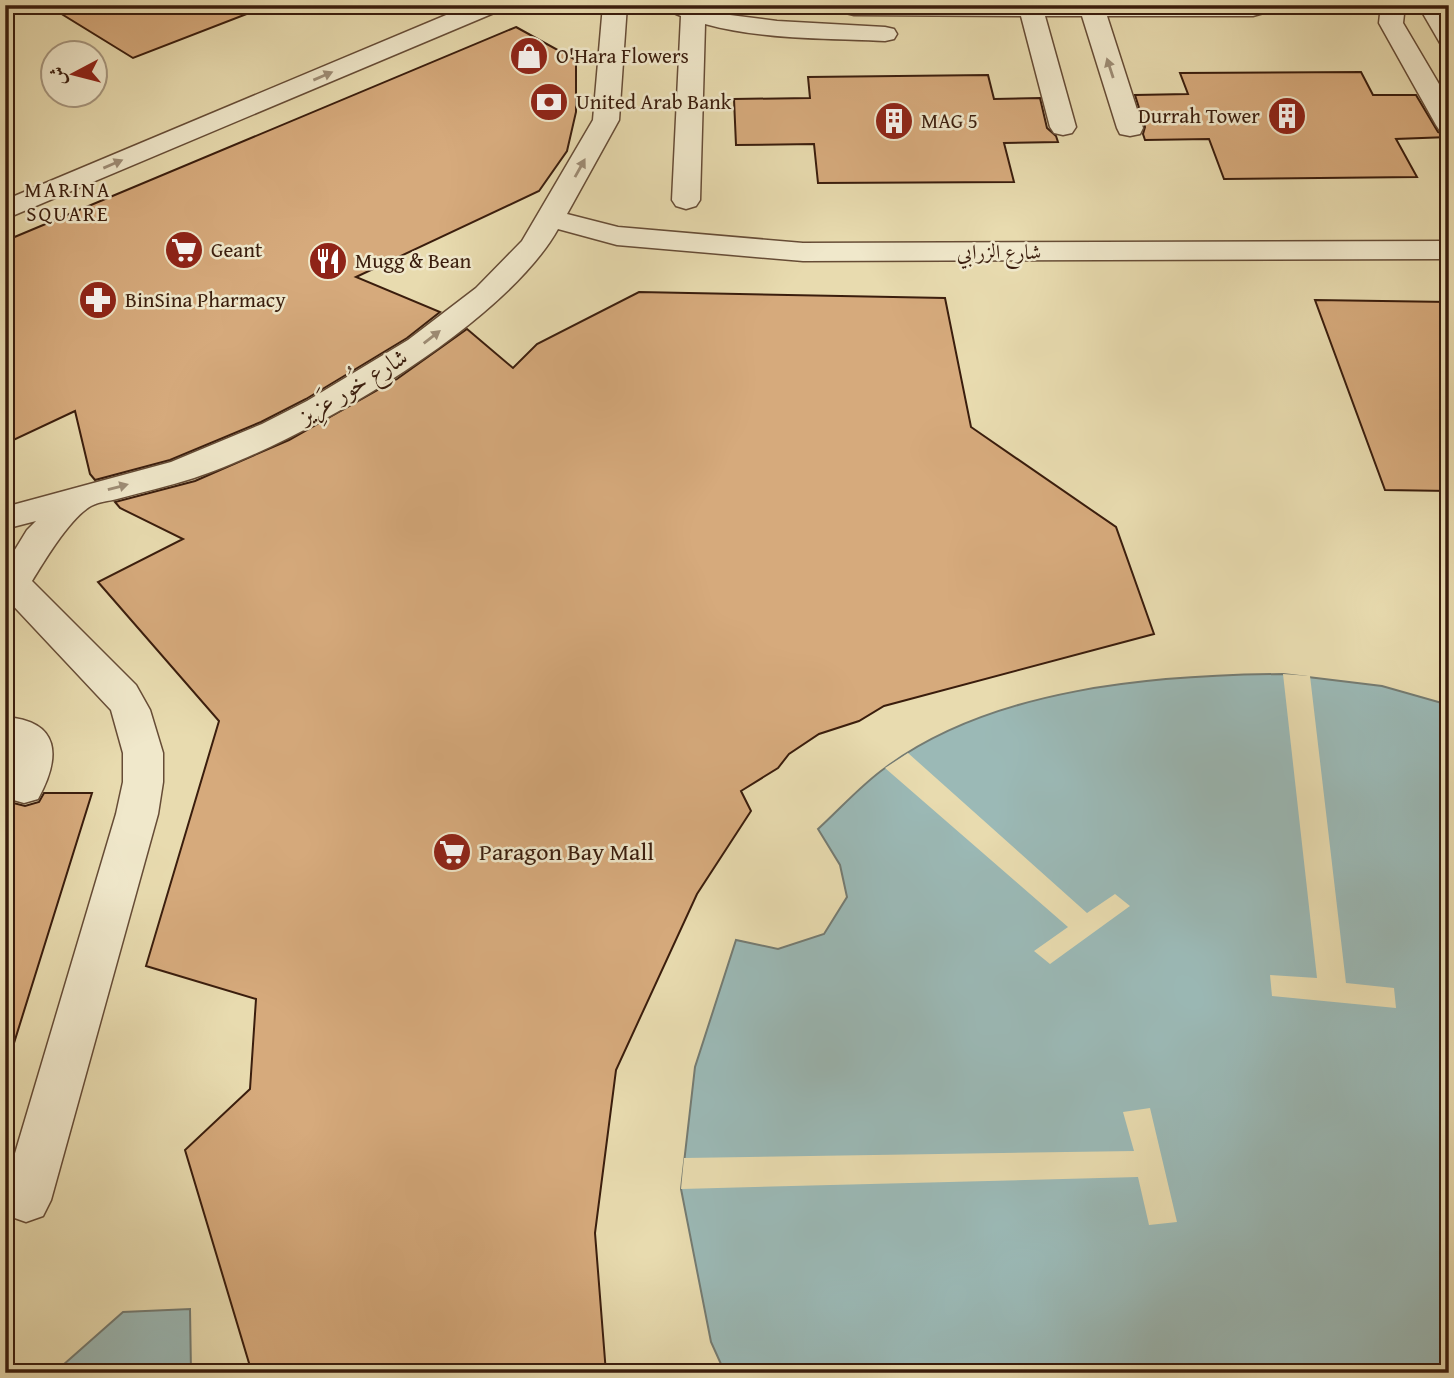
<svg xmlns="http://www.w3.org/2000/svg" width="1454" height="1378" viewBox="0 0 1454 1378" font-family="'Gentium Book Plus',Amiri,serif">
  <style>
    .water { fill: #9bb9b6; stroke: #747b72; stroke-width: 2 }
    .pier { fill: #e8dbaf }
    .building { fill: #d6aa7c; stroke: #3a1d0d; stroke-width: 2 }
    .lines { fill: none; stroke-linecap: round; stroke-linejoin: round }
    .minor-casing { stroke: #664c36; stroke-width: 3 }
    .minor { fill: #f0e8cb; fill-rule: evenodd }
    .oneway { fill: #9e8d76 }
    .labels { text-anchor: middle; stroke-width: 5; stroke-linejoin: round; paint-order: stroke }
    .far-poi-label { font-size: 21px; fill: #3a1d0d; stroke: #f0e8cb; text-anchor: start }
    .far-neighbourhood-label { font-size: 21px; letter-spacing: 2px; fill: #3a1d0d; stroke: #f0e8cb }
    .far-street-label { font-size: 21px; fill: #3a1d0d; stroke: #f0e8cb }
    .street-label { font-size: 24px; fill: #3a1d0d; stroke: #f0e8cb }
    .poi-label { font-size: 24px; fill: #3a1d0d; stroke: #f0e8cb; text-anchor: start }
  </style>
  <rect width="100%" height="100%" fill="#e8dbaf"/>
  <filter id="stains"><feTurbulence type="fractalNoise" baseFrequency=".00286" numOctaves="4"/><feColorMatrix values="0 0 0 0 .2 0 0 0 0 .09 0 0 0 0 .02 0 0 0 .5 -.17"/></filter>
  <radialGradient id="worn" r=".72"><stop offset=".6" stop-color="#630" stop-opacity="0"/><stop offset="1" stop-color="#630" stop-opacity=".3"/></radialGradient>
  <g class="water">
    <path d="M1283,674l99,12 67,19v668h-724l-14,-31 -30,-153 14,-122 41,-127 42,9 46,-15 23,-37 -7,-32 -22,-36c22,-20 43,-44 67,-61 107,-80 269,-93 398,-94z"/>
    <polygon points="190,1309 191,1373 54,1373 123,1312"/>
  </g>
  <g class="pier">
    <polygon points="1283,674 1310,676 1346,983 1394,988 1396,1008 1272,996 1270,975 1317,978"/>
    <polygon points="908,753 1087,913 1115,894 1130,906 1050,964 1034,951 1068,927 885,768"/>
    <polygon points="1150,1108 1177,1222 1149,1225 1138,1177 681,1189 684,1158 1134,1151 1123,1112"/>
  </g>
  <g class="building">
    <polygon points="47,5 261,5 262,8 133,58"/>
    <polygon points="516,27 576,60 576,112 567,151 539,191 356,277 440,312 407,338 306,399 261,422 170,460 95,480 90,474 75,411 5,444 5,241"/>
    <polygon points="1361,72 1373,95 1416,95 1438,132 1449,137 1396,139 1417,177 1224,179 1209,139 1145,140 1143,134 1145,127 1135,95 1188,94 1180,73"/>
    <polygon points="988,75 994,99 1040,98 1047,128 1056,136 1058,142 1004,143 1014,182 818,183 814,144 736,145 734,99 810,98 808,77"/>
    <polygon points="639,292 945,298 971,427 1116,527 1154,634 884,706 859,721 819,734 789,754 778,768 741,791 751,811 697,894 616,1070 595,1233 606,1373 252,1373 185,1150 250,1089 256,999 146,966 219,721 98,582 183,539 120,508 115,502 195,481 289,440 397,379 467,329 513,368 537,344"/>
    <polygon points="1315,300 1449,302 1449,491 1385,490"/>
    <polygon points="5,793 9,802 25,806 39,802 44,793 92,793 14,1043 5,1041"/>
  </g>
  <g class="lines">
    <defs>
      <g id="minor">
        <polygon points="470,5 504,5 501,10 5,219 5,200"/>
        <path d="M603,5h24l-8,115 -52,94 51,13 185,16 646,-2v18l-646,2 -186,-16 -59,-16c-55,98 -258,214 -364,249 -25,8 -52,14 -77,21 -8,2 -19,3 -26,7 -21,12 -46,54 -59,75l104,104 14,25 13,43v29l-5,32 -107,386 -8,16 -17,6 -17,-6 -4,-8v-21l111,-373 7,-32v-29l-12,-43 -106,-113v-31l22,-36 9,-9 -31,8v-22l166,-45 91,-38 45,-23 101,-61 68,-52 46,-47 71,-121z"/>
        <path d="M664,5h32l26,9 55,7 108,6 9,2 3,5 -3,5 -9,2c-60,-3 -122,-1 -180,-17l-5,176 -4,6 -10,3 -10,-3 -4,-6 9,-184 -14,-6z"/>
        <polygon points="830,5 1277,5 1274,10 1253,16 1107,16 1143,128 1140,134 1130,136 1120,134 1117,128 1082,16 1045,16 1076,127 1072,133 1063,135 1054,133 1050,127 1021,16 854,15 833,10"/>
        <polygon points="1381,5 1405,5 1403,23 1449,101 1449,133 1440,131 1436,125 1379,23"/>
        <polygon points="1418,5 1442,5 1449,16 1449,45 1440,43"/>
        <path d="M5,717c56,4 56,40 33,82l-14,4 -14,-4 -5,-16 8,-34v-3h-8z"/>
      </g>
    </defs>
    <use href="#minor" class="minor-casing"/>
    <use href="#minor" class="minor"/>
  </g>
  <defs><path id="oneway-solid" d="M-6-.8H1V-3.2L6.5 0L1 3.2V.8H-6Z" transform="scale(1.75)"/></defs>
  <g class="oneway">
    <use href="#oneway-solid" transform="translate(1110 68) rotate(-108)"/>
    <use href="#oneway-solid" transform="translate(323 76) rotate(-23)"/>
    <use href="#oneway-solid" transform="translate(113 164) rotate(-23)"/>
    <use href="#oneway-solid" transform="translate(580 168) rotate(-61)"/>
    <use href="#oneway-solid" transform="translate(432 337) rotate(-38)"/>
    <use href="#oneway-solid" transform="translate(118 487) rotate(-15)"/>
  </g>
  <defs>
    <symbol id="shop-disc" viewBox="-11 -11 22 22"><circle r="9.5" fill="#8f2418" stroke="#f0e8cb"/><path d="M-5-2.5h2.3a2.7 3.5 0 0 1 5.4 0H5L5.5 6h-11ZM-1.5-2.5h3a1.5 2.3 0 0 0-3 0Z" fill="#fff"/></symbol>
    <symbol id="bank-disc" viewBox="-11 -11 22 22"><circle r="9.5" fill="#8f2418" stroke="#f0e8cb"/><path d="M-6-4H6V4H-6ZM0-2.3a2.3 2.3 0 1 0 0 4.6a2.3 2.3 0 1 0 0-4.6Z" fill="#fff"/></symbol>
    <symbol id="building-disc" viewBox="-11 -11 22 22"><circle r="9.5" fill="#8f2418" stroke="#f0e8cb"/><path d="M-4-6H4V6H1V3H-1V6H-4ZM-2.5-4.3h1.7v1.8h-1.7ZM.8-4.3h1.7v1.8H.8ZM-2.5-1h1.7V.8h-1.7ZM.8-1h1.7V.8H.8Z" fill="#fff"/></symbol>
    <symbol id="supermarket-disc" viewBox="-11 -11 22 22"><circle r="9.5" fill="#8f2418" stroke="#f0e8cb"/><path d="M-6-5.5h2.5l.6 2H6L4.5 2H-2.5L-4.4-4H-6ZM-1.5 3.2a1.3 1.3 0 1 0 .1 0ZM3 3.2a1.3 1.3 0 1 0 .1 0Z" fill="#fff"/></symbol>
    <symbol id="restaurant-disc" viewBox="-11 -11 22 22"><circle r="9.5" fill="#8f2418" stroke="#f0e8cb"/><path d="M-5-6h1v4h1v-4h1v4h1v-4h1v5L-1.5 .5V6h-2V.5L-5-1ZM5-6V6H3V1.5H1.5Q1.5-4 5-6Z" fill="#fff"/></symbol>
    <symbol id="pharmacy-disc" viewBox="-11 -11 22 22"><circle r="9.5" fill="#8f2418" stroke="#f0e8cb"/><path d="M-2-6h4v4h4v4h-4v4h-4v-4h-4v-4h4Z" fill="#fff"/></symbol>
  </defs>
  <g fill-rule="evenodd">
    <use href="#shop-disc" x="507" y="34" width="44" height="44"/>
    <use href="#bank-disc" x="527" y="80" width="44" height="44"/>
    <use href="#building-disc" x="1265" y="94" width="44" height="44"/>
    <use href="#building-disc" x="872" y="99" width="44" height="44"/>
    <use href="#supermarket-disc" x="162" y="228" width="44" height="44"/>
    <use href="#restaurant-disc" x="306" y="239" width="44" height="44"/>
    <use href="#pharmacy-disc" x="76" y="278" width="44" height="44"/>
    <use href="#supermarket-disc" x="430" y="830" width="44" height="44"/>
  </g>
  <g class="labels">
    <g class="far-poi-label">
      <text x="556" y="63">O'Hara Flowers</text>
      <text x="576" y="109">United Arab Bank</text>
      <text x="1260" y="123" text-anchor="end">Durrah Tower</text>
      <text x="921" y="128">MAG 5</text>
      <text x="211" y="257">Geant</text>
      <text x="355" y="268">Mugg &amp; Bean</text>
      <text x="125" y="307">BinSina Pharmacy</text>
    </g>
    <g class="far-neighbourhood-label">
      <text x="68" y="197">MARINA<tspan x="68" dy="24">SQUARE</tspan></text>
    </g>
    <g class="far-street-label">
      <text x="999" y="259">شارع الزرابي</text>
    </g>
    <g class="street-label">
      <text transform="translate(353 386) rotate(-31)" y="8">شارع خُور عَزِيز</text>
    </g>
    <g class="poi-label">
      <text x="479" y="860">Paragon Bay Mall</text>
    </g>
  </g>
  <rect width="1454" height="1378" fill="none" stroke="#e8dbaf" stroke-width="28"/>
  <rect x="7" y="7" width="1440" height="1364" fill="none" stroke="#3a1d0d" stroke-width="3.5"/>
  <rect x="14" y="14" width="1426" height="1350" fill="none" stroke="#3a1d0d" stroke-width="2"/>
  <g transform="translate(74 74) rotate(263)"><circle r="33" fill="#f0e8cb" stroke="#a7977f" stroke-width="2"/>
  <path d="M0-5L12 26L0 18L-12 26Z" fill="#8f2418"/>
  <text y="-10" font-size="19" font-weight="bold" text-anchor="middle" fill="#3a1d0d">ش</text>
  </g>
  <rect width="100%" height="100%" filter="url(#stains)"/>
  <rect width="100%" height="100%" fill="url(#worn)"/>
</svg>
